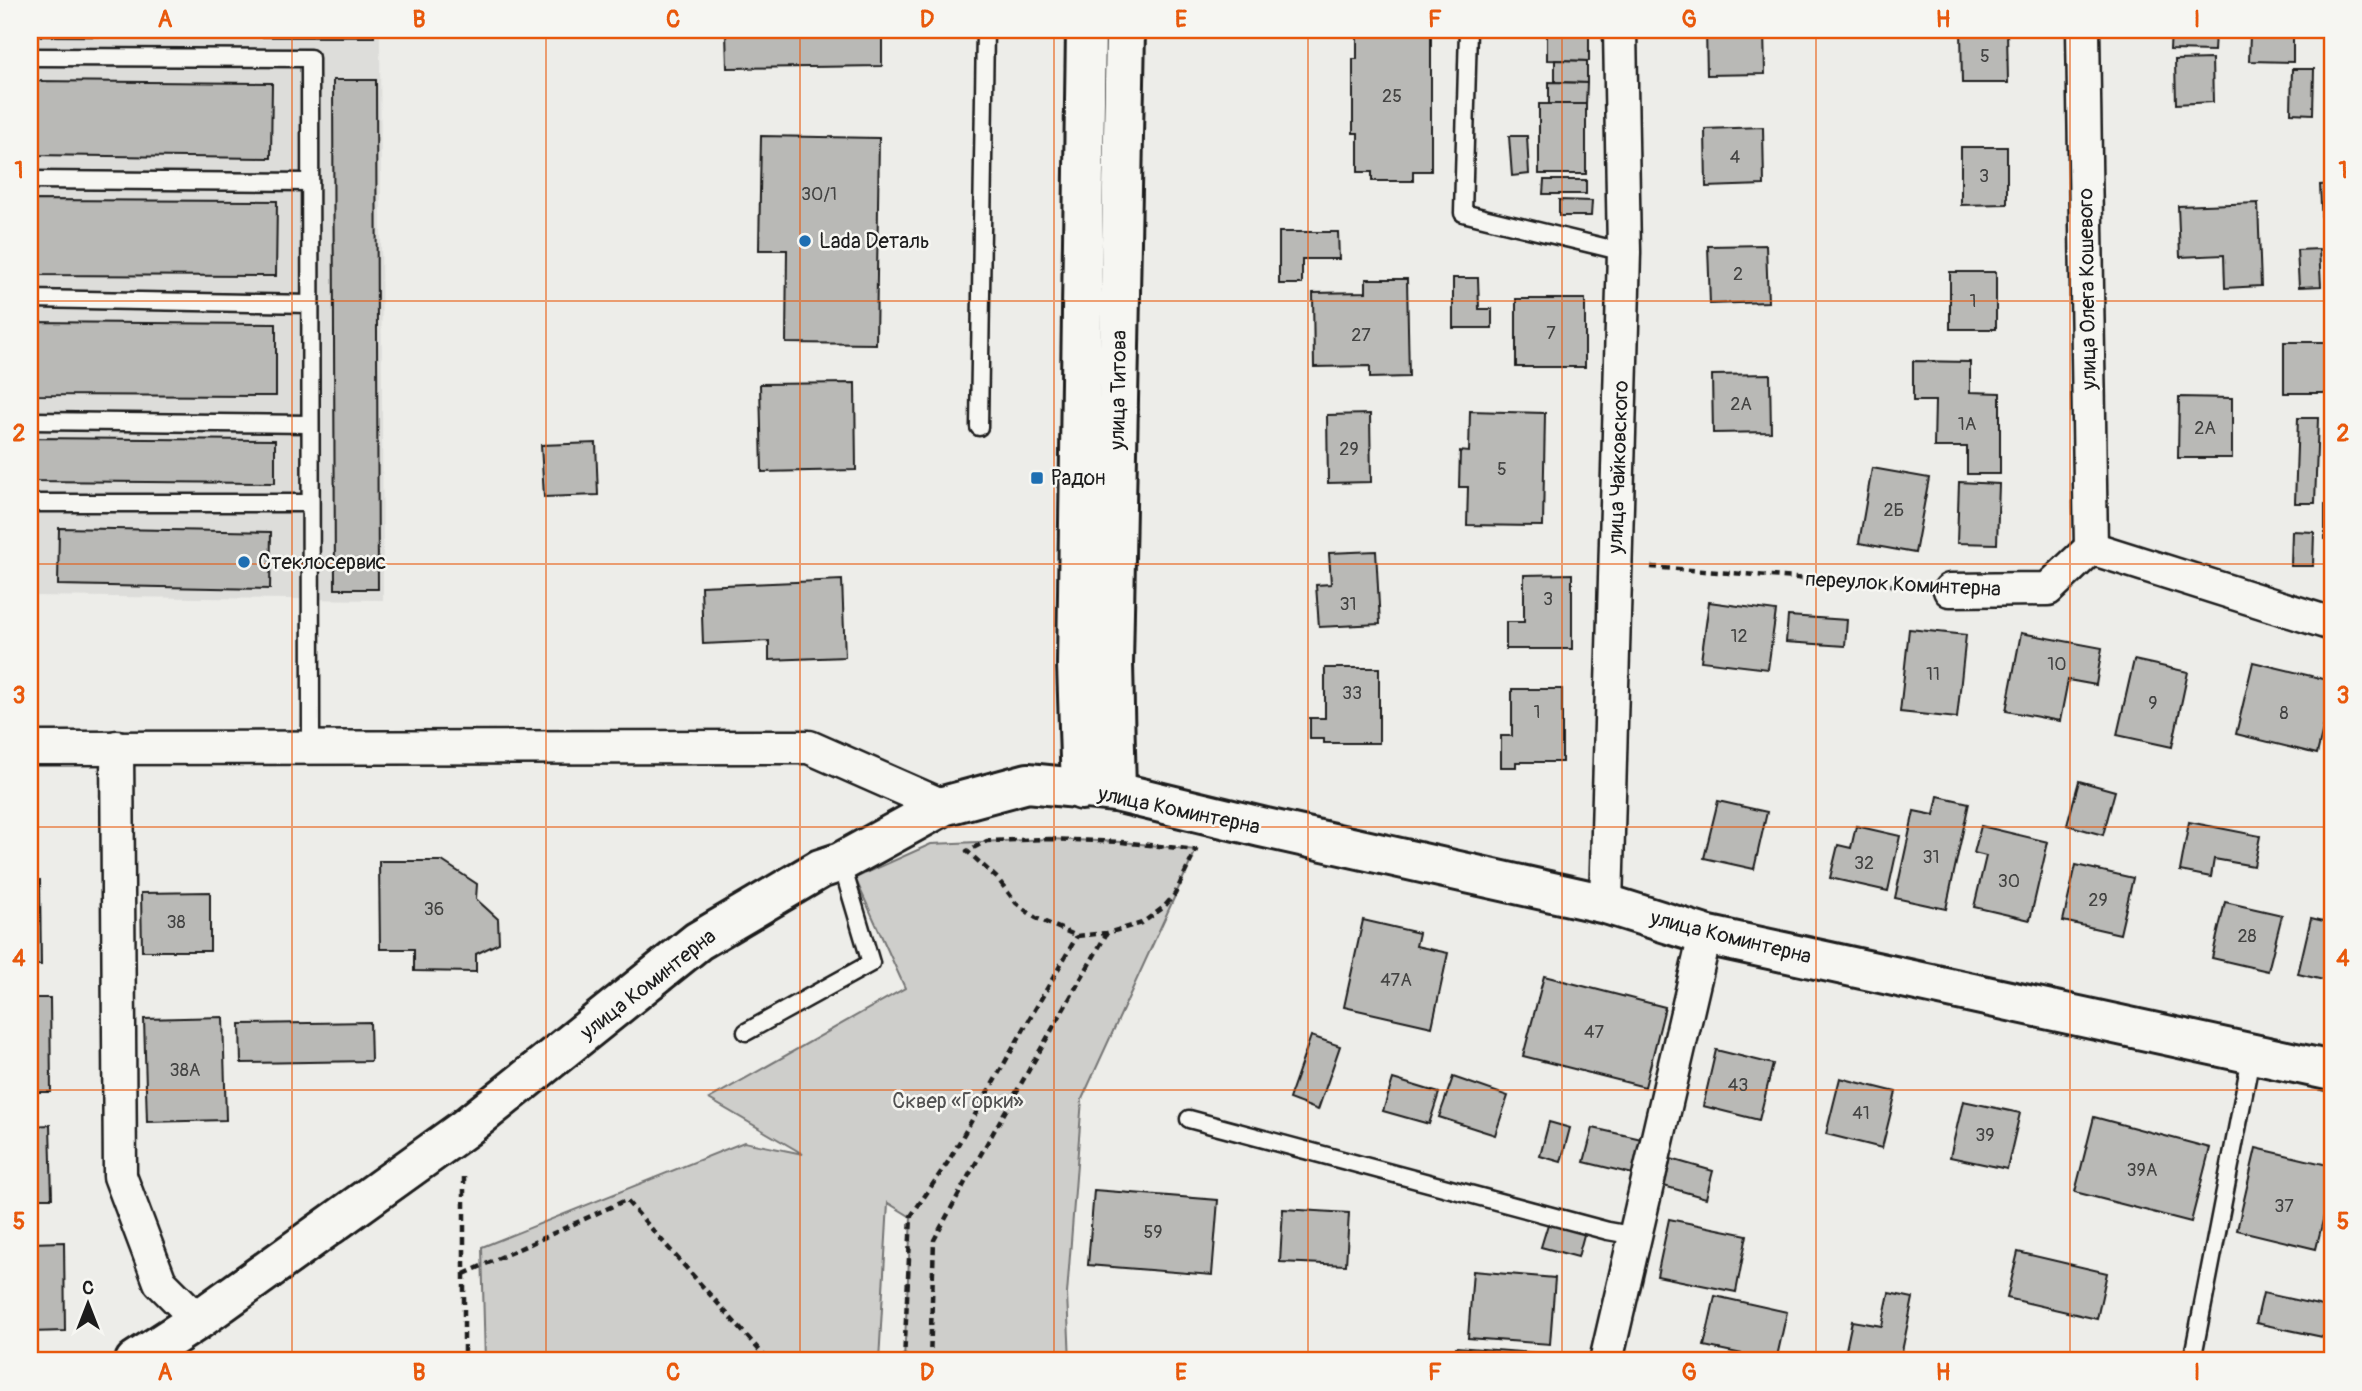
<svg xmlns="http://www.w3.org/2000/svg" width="2362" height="1391" viewBox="0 0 2362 1391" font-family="Pangolin,sans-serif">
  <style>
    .built { fill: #ddddda }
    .green { fill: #cececb; stroke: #757574; stroke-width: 2 }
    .building { fill: #b9b9b6; stroke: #1c1c1c; stroke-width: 2 }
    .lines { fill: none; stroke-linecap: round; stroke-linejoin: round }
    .service-casing { stroke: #1c1c1c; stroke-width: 21 }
    .minor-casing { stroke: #1c1c1c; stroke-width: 37 }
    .tertiary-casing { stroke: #1c1c1c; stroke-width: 44 }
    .path { stroke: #1c1c1c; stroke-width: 4.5; stroke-dasharray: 7 5; stroke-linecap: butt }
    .service { stroke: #f6f6f2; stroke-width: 16 }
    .minor { stroke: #f6f6f2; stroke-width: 32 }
    .tertiary { stroke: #f6f6f2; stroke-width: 38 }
    .grid { fill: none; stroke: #e8590c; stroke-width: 2; stroke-opacity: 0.55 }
    .poi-dot { fill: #1f6fb2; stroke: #f6f6f2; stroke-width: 2.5 }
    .labels { text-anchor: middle; stroke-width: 5; stroke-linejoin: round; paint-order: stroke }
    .number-label { font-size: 18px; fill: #434342 }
    .poi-label { font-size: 21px; fill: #1c1c1c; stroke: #f6f6f2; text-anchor: start }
    .street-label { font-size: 21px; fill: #1c1c1c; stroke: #f6f6f2 }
    .park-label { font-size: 21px; fill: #515151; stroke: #f6f6f2 }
    .neatline { fill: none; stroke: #e8590c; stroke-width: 2.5 }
    .grid-label { font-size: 23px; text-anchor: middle; font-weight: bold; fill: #e8590c }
  </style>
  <rect width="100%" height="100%" fill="#edede9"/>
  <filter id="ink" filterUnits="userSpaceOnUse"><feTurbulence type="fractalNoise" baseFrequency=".0143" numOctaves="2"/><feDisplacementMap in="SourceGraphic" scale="14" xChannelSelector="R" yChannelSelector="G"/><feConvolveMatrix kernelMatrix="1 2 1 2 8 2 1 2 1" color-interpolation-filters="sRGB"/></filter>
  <g filter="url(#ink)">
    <polygon class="built" points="30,30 380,30 383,600 30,596"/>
    <polygon class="green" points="1049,839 1122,842 1196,850 1082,1099 1067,1294 1070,1361 904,1361 911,1217 888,1203 879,1361 485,1361 482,1247 744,1142 803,1154 709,1099 905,988 855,878 931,844"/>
    <g class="building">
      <polygon points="30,30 374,30 374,37 30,36"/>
      <polygon points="769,30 882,30 882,66 727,68 726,32 769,32"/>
      <polygon points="1357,30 1431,30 1431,171 1413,171 1413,181 1372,181 1372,172 1358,172 1358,133 1353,133 1353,59 1357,59"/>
      <polygon points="1547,30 1589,30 1589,61 1547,60"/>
      <polygon points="1706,30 1764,30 1765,74 1707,75"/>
      <polygon points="1961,30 2007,30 2008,83 1962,83"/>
      <polygon points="2171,30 2215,32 2214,51 2170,50"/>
      <polygon points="2250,35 2293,37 2293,62 2249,61"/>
      <polygon points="2328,38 2332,38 2332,60 2326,59"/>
      <polygon points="2212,59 2213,102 2176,104 2175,60"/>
      <polygon points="1555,60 1587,61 1587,83 1555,82"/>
      <polygon points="2292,69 2314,69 2313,114 2291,113"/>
      <polygon points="333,80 376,80 378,589 335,589"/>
      <polygon points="30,81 272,83 271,158 30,155"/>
      <polygon points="1549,82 1587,83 1586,104 1549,104"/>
      <rect x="1539" y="104" width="47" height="70"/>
      <polygon points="1763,127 1764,185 1706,187 1705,129"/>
      <polygon points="761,136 879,138 876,344 786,343 787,250 759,250"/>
      <polygon points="1509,136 1527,136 1529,174 1512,176"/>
      <polygon points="1961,147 2007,147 2007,204 1961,205"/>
      <polygon points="1544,180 1586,180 1586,194 1543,194"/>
      <polygon points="2332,184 2332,244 2323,245 2320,185"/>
      <polygon points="30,200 277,201 276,276 30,275"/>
      <polygon points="1559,200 1592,201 1591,216 1559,216"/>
      <polygon points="2258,203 2261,286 2225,288 2224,255 2180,257 2178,206"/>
      <polygon points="1279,232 1338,232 1339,259 1302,259 1302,284 1279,284"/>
      <polygon points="1766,245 1768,302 1710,304 1708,246"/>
      <polygon points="2319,249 2321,286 2299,287 2297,250"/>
      <rect x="1950" y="272" width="46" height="57"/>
      <polygon points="1453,278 1478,278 1479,309 1492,309 1492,328 1453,328"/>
      <polygon points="1366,279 1407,279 1409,377 1370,378 1370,366 1314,367 1313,293 1366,292"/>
      <rect x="1516" y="299" width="69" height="68"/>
      <polygon points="30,322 276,324 276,396 30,395"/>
      <rect x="2284" y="342" width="42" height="51"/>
      <polygon points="1913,361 1970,362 1970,392 2000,393 2000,474 1967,474 1967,447 1934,447 1935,401 1913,401"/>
      <polygon points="1770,374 1771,432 1713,433 1712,375"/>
      <polygon points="855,383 856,470 762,472 760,384"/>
      <polygon points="2179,397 2232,398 2232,458 2178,458"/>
      <polygon points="1470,411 1545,413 1543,526 1467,525 1468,487 1459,487 1460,451 1469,452"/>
      <polygon points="1370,414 1371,482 1328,483 1327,415"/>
      <polygon points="2298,418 2318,418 2315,503 2295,503"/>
      <polygon points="30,438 275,440 275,483 30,481"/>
      <polygon points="596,443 598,495 544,497 541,445"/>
      <polygon points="1872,468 1929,478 1915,553 1859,543"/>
      <polygon points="1959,482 1999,484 1997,544 1957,543"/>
      <rect x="2325" y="505" width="7" height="34"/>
      <polygon points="59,528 271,532 270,589 58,585"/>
      <polygon points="2292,531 2314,532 2313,566 2291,566"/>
      <polygon points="1376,551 1380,624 1319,627 1316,585 1331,584 1329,553"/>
      <polygon points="1572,574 1572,649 1506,649 1506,622 1524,622 1524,575"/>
      <polygon points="842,580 845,657 769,660 769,641 703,644 701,586"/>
      <polygon points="1709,602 1776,611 1768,669 1701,661"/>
      <polygon points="1788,616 1847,620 1845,646 1786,642"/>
      <polygon points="1909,629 1966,635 1957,718 1900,712"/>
      <polygon points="2021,633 2102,648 2096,685 2068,680 2060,721 2006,711"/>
      <polygon points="2134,660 2188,672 2172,747 2117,735"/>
      <polygon points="2253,662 2332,681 2332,692 2317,754 2236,734"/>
      <polygon points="1325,668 1379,668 1379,743 1324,743 1324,739 1310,739 1310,718 1325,718"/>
      <polygon points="1512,689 1562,689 1562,762 1516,762 1516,767 1501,767 1501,736 1512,736"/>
      <polygon points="2079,781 2115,791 2103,835 2067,825"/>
      <polygon points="1938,796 1969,803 1946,909 1895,898 1914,811 1934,815"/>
      <polygon points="1718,801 1767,812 1754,869 1704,858"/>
      <polygon points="2189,822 2260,836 2254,866 2214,859 2211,877 2180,871"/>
      <polygon points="1856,826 1900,836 1888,891 1830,878 1838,845 1851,848"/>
      <polygon points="1981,826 2048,842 2030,920 1974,907 1986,856 1974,853"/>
      <polygon points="379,861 442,861 477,884 476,899 498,919 499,943 476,954 476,972 414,971 414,949 380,949"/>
      <polygon points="2076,865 2133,878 2120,934 2063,921"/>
      <polygon points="30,880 40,880 41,965 30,965"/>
      <polygon points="210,892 210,951 142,951 141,893"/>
      <polygon points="2225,902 2282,915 2268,971 2212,958"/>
      <polygon points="2311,918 2332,923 2332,982 2298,974"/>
      <polygon points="1363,920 1419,933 1416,946 1448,953 1432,1027 1344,1007"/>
      <polygon points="1544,976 1665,1007 1645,1087 1523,1056"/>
      <polygon points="30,998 50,998 51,1092 30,1092"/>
      <polygon points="223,1017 226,1120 147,1122 144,1019"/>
      <polygon points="370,1022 371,1061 241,1063 240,1024"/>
      <polygon points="1311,1036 1340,1046 1318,1110 1289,1099"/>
      <polygon points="1716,1050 1773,1064 1759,1120 1703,1106"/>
      <polygon points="1453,1077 1508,1096 1495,1135 1439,1117"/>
      <polygon points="1840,1078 1896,1092 1882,1148 1826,1134"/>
      <polygon points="1393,1079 1439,1093 1429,1124 1383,1111"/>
      <polygon points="1963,1101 2020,1113 2007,1169 1950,1157"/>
      <polygon points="2094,1117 2210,1148 2191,1222 2075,1192"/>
      <polygon points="1549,1122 1570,1128 1561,1162 1540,1156"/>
      <polygon points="50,1125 52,1198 30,1198 30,1126"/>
      <polygon points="1593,1128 1646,1140 1637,1175 1584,1162"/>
      <polygon points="2256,1148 2332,1166 2332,1183 2316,1249 2237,1230"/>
      <polygon points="1671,1159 1713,1171 1706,1198 1664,1186"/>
      <polygon points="1094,1190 1218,1200 1212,1275 1088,1265"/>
      <polygon points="1283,1209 1349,1213 1346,1265 1280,1262"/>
      <polygon points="1669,1219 1747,1235 1736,1292 1657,1276"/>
      <polygon points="1549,1221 1585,1231 1578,1257 1541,1247"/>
      <polygon points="64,1242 65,1331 30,1332 30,1243"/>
      <polygon points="2018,1252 2107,1273 2097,1319 2007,1298"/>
      <polygon points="1473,1271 1555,1278 1550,1344 1468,1338"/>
      <polygon points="1889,1293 1913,1298 1900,1361 1856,1361 1844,1359 1852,1321 1882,1326"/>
      <polygon points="2263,1293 2332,1308 2332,1339 2256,1323"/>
      <polygon points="1715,1296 1787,1312 1776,1361 1704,1346"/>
      <polygon points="1456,1347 1534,1353 1533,1361 1455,1361"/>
    </g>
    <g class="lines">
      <defs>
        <g id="service">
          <polyline points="1468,30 1463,213 1624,252"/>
          <polyline points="30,57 310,58 311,747"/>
          <polyline points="30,180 310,182"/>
          <polyline points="30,299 310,304"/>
          <polyline points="30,421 310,424"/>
          <polyline points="979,427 985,30"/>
          <polyline points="30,503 310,503"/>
          <polyline points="746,1032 871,963 841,862"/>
          <polyline points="1189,1119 1608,1231 1636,1236"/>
          <polyline points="2192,1361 2252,1052"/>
        </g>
        <g id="minor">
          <polyline points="2083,30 2091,548"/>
          <polyline points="1950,590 2048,589 2091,548 2332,624"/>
          <polyline points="117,747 120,1176 160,1282 198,1320"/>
          <polyline points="30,748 809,747 943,806"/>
          <polyline points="1606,904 1624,252 1620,30"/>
          <polyline points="1606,1361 1705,935"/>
        </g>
        <g id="tertiary">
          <polyline points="1081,790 1077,664 1086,30"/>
          <polyline points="1116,792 1113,664 1125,30"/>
          <polyline points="135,1361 198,1320 464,1129 698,941 820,869 841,862 943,806 1028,783 1116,792 1261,827 1606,904 1705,935 2332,1071"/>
        </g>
      </defs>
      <use href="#service" class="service-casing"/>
      <use href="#minor" class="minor-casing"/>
      <use href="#tertiary" class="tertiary-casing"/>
      <g class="path">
        <polyline points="1651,567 1915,587"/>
        <polygon points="1049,839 1122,842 1196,850 1175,894 1164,907 1142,923 1107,933 1077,936 1036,918 1016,903 998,879 967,851 987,841"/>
        <polyline points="464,1177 464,1361"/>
        <polyline points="464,1274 626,1200 769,1361"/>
        <polyline points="904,1361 911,1216 948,1162 1077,936"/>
        <polyline points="930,1361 934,1240 969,1175 1107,933"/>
      </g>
      <use href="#service" class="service"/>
      <use href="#minor" class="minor"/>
      <use href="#tertiary" class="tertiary"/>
    </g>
  </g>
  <path class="grid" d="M292,30v1331M546,30v1331M800,30v1331M1054,30v1331M1308,30v1331M1562,30v1331M1816,30v1331M2070,30v1331M30,301h2302M30,564h2302M30,827h2302M30,1090h2302"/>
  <g class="poi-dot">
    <circle cx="805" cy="241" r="7"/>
    <rect x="1030" y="471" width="14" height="14" rx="3.5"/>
    <circle cx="244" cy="562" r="7"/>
  </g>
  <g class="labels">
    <g class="number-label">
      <text x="1985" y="62">5</text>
      <text x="1392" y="102">25</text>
      <text x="1735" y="163">4</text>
      <text x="1984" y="182">3</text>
      <text x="819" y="200">30/1</text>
      <text x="1738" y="280">2</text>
      <text x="1973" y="307">1</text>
      <text x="1551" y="339">7</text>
      <text x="1361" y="341">27</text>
      <text x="1741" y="410">2А</text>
      <text x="1967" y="430">1А</text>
      <text x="2205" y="434">2А</text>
      <text x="1349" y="455">29</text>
      <text x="1502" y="475">5</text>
      <text x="1894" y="516">2Б</text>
      <text x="1548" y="605">3</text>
      <text x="1348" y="610">31</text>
      <text x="1739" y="642">12</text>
      <text x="2057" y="670">10</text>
      <text x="1933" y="680">11</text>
      <text x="1352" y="699">33</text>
      <text x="2153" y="709">9</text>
      <text x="1537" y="718">1</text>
      <text x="2284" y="719">8</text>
      <text x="1931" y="863">31</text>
      <text x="1864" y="869">32</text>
      <text x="2009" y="887">30</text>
      <text x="2098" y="906">29</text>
      <text x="434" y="915">36</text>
      <text x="176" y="928">38</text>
      <text x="2247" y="942">28</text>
      <text x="1396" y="986">47А</text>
      <text x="1594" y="1038">47</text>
      <text x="185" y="1076">38А</text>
      <text x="1738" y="1091">43</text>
      <text x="1861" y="1119">41</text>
      <text x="1985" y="1141">39</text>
      <text x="2142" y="1176">39А</text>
      <text x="2284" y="1212">37</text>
      <text x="1153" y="1238">59</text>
    </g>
    <g class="poi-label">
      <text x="819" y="248">Lada Dеталь</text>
      <text x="1051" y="485">Радон</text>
      <text x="258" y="569">Стеклосервис</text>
    </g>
    <g class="street-label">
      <text transform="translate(2087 289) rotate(-91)" y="7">улица Олега Кошевого</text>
      <text transform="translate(1118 390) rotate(-89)" y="7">улица Титова</text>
      <text transform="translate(1618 467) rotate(-88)" y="7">улица Чайковского</text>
      <text transform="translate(1903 584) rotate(3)" y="7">переулок Коминтерна</text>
      <text transform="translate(1179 810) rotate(12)" y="7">улица Коминтерна</text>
      <text transform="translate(1731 937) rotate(14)" y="7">улица Коминтерна</text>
      <text transform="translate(648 984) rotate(-38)" y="7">улица Коминтерна</text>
    </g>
    <g class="park-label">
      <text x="958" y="1108">Сквер «Горки»</text>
    </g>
  </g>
  <rect width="2362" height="1391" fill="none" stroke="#f6f6f2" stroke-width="77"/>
  <g transform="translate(88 1304)" stroke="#f6f6f2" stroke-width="5" paint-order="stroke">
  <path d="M0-5L12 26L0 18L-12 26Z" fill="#1c1c1c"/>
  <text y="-10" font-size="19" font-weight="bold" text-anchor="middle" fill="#1c1c1c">С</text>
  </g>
  <rect x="38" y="38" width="2286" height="1314" class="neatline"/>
  <g class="grid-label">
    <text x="165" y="27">A</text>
    <text x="419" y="27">B</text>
    <text x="673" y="27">C</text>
    <text x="927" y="27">D</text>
    <text x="1181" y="27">E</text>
    <text x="1435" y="27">F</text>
    <text x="1689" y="27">G</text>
    <text x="1943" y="27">H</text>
    <text x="2197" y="27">I</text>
    <text x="19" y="178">1</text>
    <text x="2343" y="178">1</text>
    <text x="19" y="441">2</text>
    <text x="2343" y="441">2</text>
    <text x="19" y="703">3</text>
    <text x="2343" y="703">3</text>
    <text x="19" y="966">4</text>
    <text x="2343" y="966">4</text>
    <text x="19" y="1229">5</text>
    <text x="2343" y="1229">5</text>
    <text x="165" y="1380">A</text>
    <text x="419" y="1380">B</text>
    <text x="673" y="1380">C</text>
    <text x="927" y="1380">D</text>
    <text x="1181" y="1380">E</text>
    <text x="1435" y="1380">F</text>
    <text x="1689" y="1380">G</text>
    <text x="1943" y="1380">H</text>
    <text x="2197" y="1380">I</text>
  </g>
</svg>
